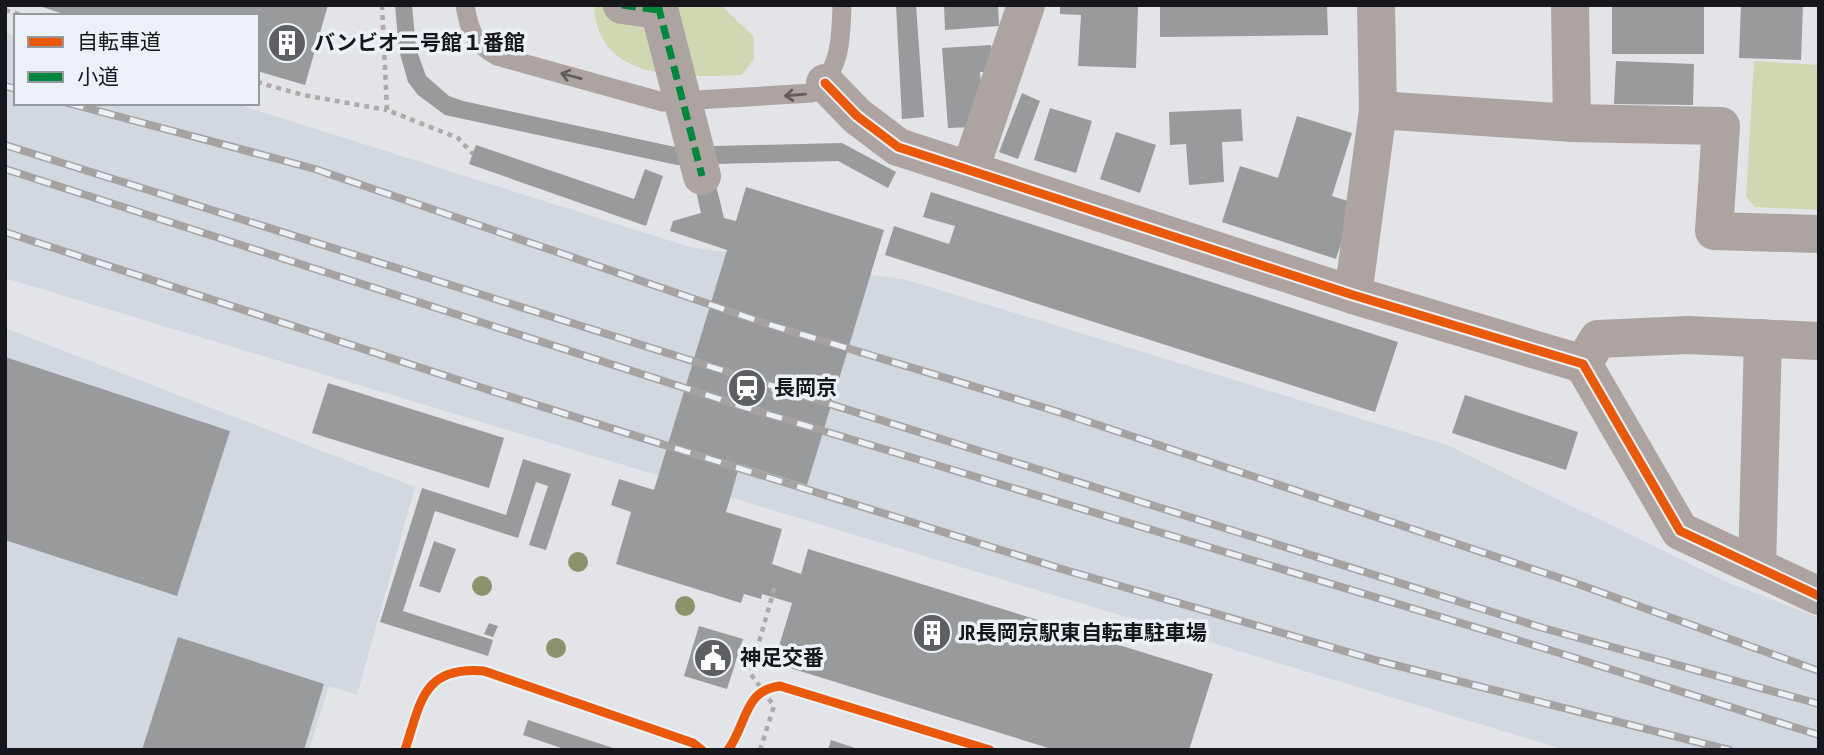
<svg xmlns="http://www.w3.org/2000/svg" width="1824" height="755" viewBox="0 0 1824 755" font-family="'PT Sans Narrow','Noto Sans JP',sans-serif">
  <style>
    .built { fill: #d1d8e0 }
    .green { fill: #d0d7b3 }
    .building { fill: #989a9c }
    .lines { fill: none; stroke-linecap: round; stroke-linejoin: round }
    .path { stroke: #afa9a8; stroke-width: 4.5; stroke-dasharray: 5 5; stroke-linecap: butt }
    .lane { stroke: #ada3a1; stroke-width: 19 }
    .street { stroke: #ada3a1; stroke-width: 38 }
    .rail-casing { stroke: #a6a2a1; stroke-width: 8 }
    .rail { stroke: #ecf1f7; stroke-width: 5; stroke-dasharray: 16; stroke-linecap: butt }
    .quiet { stroke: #00873e; stroke-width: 7; stroke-dasharray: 14 7; stroke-linecap: butt }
    .cycleway-casing { stroke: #ecf1f7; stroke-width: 13 }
    .cycleway { stroke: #e8590c; stroke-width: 9 }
    .tree { fill: #8c926c }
    .oneway { stroke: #625d5e }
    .labels { text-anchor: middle; stroke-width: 7; stroke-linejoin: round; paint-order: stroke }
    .poi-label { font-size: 21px; font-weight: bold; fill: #16171a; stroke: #ecf1f7; text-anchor: start }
  </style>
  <rect width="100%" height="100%" fill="#e2e4e7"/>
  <g class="built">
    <polygon points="5,33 16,36 16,103 233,103 690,247 907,280 1447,445 1729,583 1819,618 1819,750 1566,750 5,278"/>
    <polygon points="5,328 415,487 357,695 329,686 309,750 5,750"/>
  </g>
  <g class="green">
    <path d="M594,5h127l33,32v22l-12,16c-58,2 -145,8 -148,-70z"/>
    <polygon points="1754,61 1819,65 1819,210 1755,207 1746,197"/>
  </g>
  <g class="building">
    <polygon points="36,5 328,5 305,85 257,71 257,16 70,16"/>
    <polygon points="395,5 412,5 416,48 426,76 449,96 463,101 675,147 842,143 896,172 888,188 838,161 677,165 445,115 418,95 408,82 399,50"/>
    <polygon points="896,5 916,5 924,117 902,119"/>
    <polygon points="944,5 998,5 999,26 945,30"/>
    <polygon points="1060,5 1138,5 1136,68 1078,66 1081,15 1060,14"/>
    <polygon points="1160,5 1327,5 1328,35 1160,37"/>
    <rect x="1612" y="5" width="92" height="49"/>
    <polygon points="1741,5 1803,5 1801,60 1739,58"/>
    <polygon points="991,45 992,72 980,72 983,108 973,127 948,128 942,48"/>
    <polygon points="1616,61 1694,64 1693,105 1614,104"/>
    <polygon points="1022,93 1040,101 1018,159 999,152"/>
    <polygon points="1050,108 1092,121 1076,173 1034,160"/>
    <polygon points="1241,109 1243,141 1222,142 1224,182 1189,185 1186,144 1170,145 1169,112"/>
    <polygon points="1297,116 1352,133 1332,196 1354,203 1336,259 1222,222 1240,166 1278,178"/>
    <polygon points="1116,132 1156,145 1140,193 1100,179"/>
    <polygon points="476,145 634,199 645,169 663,176 646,226 469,164"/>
    <polygon points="713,173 724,218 736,221 746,187 884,230 807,485 740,464 726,512 782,529 772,564 801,574 808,549 1213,674 1189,750 1055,750 774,663 792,603 762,594 761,599 744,594 741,603 616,564 631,512 611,505 619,479 654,490 727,250 670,231 673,221 701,213 693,178"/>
    <polygon points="931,192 1398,342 1375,412 885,255 894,226 949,244 955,226 923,217"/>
    <polygon points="5,357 230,431 177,596 5,540"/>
    <polygon points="328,383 504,438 489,488 312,433"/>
    <polygon points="1465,395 1578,432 1566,470 1452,433"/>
    <polygon points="523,459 571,474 546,550 529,545 548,486 536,482 518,538 435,511 403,611 493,640 488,656 380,622 422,488 506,515"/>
    <polygon points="434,541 456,549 440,593 419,586"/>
    <polygon points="489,623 498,626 493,637 484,634"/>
    <polygon points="699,626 743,639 727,689 684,676"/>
    <polygon points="178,637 324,684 304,750 142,750"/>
    <polygon points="528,720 616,749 616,750 567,750 523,735"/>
    <polygon points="831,740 858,749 858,750 828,750"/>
  </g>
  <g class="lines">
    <g class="path">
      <polyline points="382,5 387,110 458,138 473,154"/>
      <polyline points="5,10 25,16"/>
      <polyline points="257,82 303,95 387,110"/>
      <polyline points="760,750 774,706 750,673 776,583"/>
    </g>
    <path class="lane" d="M465,5c4,25 9,39 32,51l166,46 149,-9c29,-22 29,-54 30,-88"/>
    <g class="street">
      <polyline points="622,5 658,10"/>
      <polyline points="658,5 702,176"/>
      <polyline points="1570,5 1572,123"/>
      <polyline points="825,83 857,116 898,147 1353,295 1583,364 1680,531 1819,596"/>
      <polyline points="1378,110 1572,123 1721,126 1714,231 1819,234"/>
      <polyline points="970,170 1026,5"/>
      <polyline points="1353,295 1378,110 1376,5"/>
      <polyline points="1583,364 1598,339 1688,335 1819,341"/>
      <polyline points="1757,567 1763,338"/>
    </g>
    <defs>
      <g id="rail">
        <polyline points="5,86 16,89"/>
        <polyline points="68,103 315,169 764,323 1062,413 1575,583 1819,671"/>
        <polyline points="5,145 1543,628 1819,704"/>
        <polyline points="5,169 744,407 1537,646 1819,735"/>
        <polyline points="5,232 492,391 1065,570 1379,661 1729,750"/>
      </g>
    </defs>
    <use href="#rail" class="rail-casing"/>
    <use href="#rail" class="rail"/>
    <g class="quiet">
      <polyline points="622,5 658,10"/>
      <polyline points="658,5 702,176"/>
    </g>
    <defs>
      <g id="cycleway">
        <polyline points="825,83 857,116 898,147 1353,295 1583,364 1680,531 1819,596"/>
        <path d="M405,750c16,-49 18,-84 79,-79l209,72 9,7"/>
        <path d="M728,750c19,-26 16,-60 52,-64l210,64"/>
      </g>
    </defs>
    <use href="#cycleway" class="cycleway-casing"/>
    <use href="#cycleway" class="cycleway"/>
  </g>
  <g class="tree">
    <circle cx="578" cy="562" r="10"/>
    <circle cx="482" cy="586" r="10"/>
    <circle cx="685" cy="606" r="10"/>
    <circle cx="556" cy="648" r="10"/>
  </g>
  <defs><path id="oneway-shaft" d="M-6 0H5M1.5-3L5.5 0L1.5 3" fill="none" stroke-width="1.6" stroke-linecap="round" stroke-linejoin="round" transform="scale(1.75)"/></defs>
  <g class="oneway">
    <use href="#oneway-shaft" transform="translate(571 76) rotate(-165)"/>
    <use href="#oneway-shaft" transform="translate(795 95) rotate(175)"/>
  </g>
  <defs>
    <symbol id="building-disc" viewBox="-11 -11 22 22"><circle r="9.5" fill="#5d5f62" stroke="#ecf1f7"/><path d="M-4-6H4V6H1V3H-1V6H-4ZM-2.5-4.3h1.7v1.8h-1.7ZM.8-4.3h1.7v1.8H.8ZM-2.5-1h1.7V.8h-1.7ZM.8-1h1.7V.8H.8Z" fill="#fff"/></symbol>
    <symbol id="station-disc" viewBox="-11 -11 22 22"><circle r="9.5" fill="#5d5f62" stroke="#ecf1f7"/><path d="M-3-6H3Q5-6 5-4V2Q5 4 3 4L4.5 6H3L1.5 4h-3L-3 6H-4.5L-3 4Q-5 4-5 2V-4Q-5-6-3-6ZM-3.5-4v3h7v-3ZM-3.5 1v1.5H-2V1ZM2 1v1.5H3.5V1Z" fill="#fff"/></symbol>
    <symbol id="civic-disc" viewBox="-11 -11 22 22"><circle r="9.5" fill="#5d5f62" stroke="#ecf1f7"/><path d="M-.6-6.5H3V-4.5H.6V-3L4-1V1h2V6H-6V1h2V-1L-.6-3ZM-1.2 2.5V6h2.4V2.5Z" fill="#fff"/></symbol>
  </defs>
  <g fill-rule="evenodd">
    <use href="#building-disc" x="265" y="21" width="44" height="44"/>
    <use href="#station-disc" x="725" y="366" width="44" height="44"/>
    <use href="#building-disc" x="910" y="611" width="44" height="44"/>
    <use href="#civic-disc" x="691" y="636" width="44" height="44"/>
  </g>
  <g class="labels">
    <g class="poi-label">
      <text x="314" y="50">バンビオ二号館１番館</text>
      <text x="774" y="395">長岡京</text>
      <text x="959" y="640">JR長岡京駅東自転車駐車場</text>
      <text x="740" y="665">神足交番</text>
    </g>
  </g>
  <rect width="1824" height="755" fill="none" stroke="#16171a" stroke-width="14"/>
  <rect x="14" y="14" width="245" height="91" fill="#ecf1f7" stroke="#969a9f" stroke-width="2"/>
  <rect x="28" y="37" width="35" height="10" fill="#e8590c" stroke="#969a9f" stroke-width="2"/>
  <text x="77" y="49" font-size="21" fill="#16171a">自転車道</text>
  <rect x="28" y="72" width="35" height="10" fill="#00873e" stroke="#969a9f" stroke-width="2"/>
  <text x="77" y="84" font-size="21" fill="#16171a">小道</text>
</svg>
